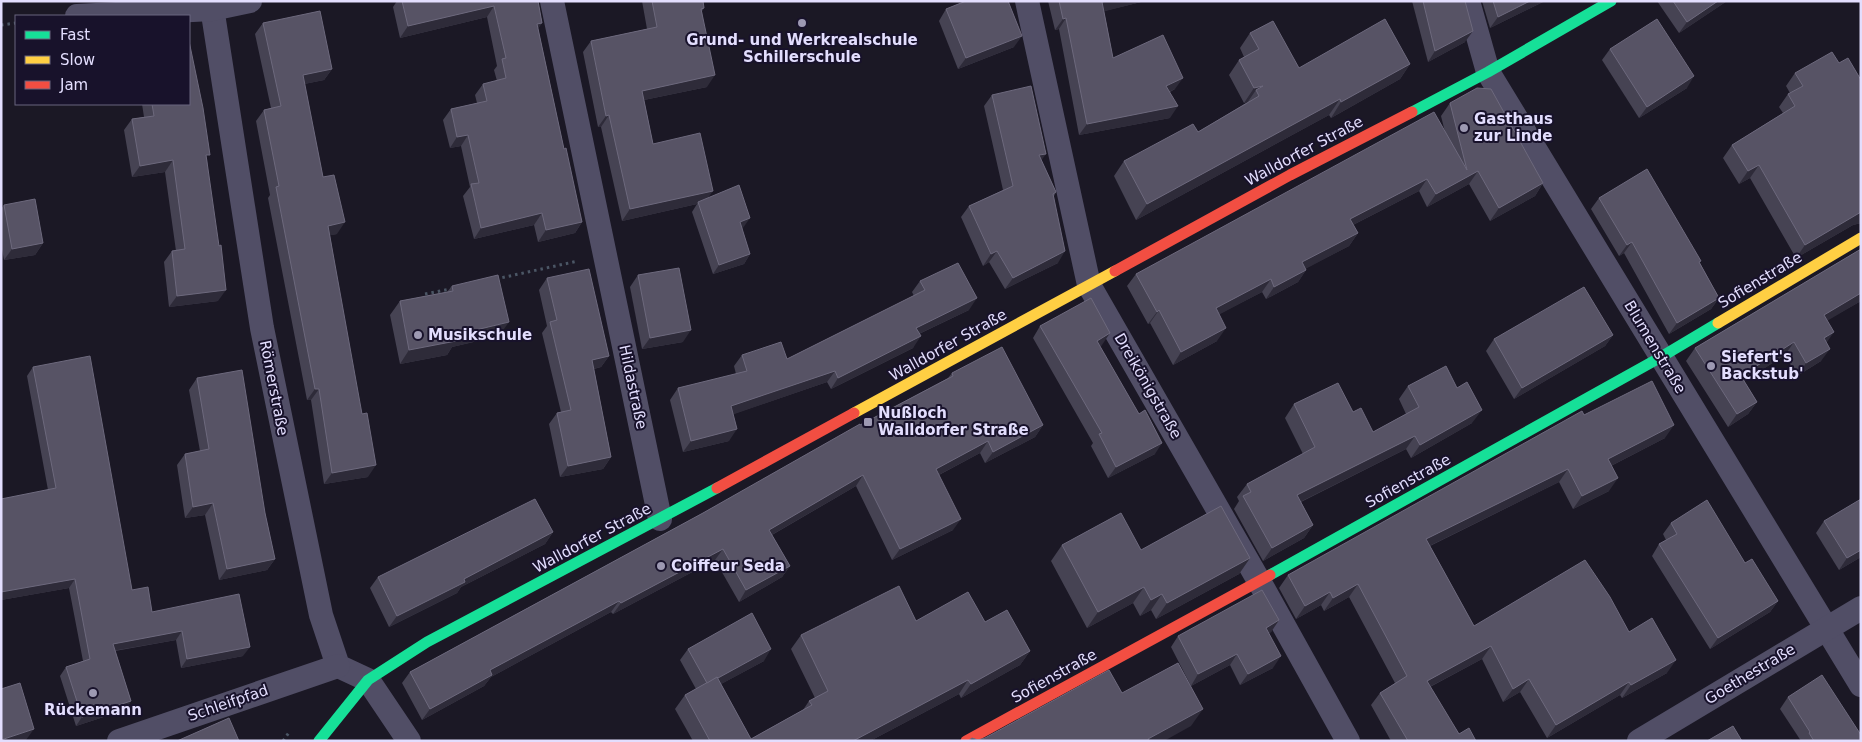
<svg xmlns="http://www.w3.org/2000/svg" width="1862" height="742" viewBox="0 0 1862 742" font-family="'DejaVu Sans',sans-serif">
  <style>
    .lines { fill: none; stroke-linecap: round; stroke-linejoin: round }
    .path { stroke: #4b5665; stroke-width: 3; stroke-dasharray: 2.5 4; stroke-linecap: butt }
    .street { stroke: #514e66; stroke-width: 24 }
    .fast { stroke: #16e098; stroke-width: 11 }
    .slow { stroke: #ffcf43; stroke-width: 11 }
    .jam { stroke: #f24e42; stroke-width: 11 }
    .wall { fill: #464353 }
    .shaded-wall { fill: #2e2b39 }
    .building { fill: #575365; stroke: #6d697d }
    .poi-dot { fill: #9d99b2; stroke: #18122b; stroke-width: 2 }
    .labels { text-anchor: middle; stroke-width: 4; stroke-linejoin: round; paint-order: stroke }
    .poi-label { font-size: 15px; font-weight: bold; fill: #e3defe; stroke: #18122b; text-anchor: start }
    .street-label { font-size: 15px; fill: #e3defe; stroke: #18122b }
  </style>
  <rect width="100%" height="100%" fill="#1b1825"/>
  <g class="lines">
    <g class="path">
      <polyline points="1,25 16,23"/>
      <polyline points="496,279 578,261"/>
      <polyline points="425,294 451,289"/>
      <polyline points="283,741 290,731"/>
    </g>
    <g class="street">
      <polyline points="211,1 262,328 321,615 338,666 368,680 409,741"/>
      <polyline points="552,1 660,519"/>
      <polyline points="1027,1 1089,285 1259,581 1348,741"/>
      <polyline points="1468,1 1488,72 1861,685"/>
      <polyline points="77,16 212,9 250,1"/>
      <polyline points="119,741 338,666"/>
      <polyline points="1639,741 1861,608"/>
    </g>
    <g class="fast">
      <polyline points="1412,112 1488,72 1611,1"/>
      <polyline points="1270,575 1661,357 1718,323"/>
      <polyline points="319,741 368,680 427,642 717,488"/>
    </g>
    <g class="slow">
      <polyline points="1718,323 1861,238"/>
      <polyline points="854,413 1115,271"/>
    </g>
    <g class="jam">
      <polyline points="1115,271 1290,175 1412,112"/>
      <polyline points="717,488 854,413"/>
      <polyline points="966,741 1270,575"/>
    </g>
  </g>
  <g class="wall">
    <polygon points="397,1 538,1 542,23 538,28 564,149 582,222 575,233 538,242 534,225 474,239 463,196 470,187 461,146 450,148 443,120 451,109 477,103 475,95 483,84 497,81 494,70 497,66 487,17 400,38 393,7"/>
    <polygon points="642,1 703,1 704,8 702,11 707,87 644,100 653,144 708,198 743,228 742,229 750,254 744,264 713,274 692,212 697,204 622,221 601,127 598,127 583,52 591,41 647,29"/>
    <polygon points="1048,1 1145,1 1104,11 1113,58 1175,89 1170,92 1170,118 1079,135 1059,29 1055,30"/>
    <polygon points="1412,1 1465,1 1465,42 1428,62"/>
    <polygon points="1482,1 1545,1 1490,28"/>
    <polygon points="1657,1 1727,1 1679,33"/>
    <polygon points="946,9 1014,47 958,69 939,21"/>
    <polygon points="263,23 332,69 324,80 304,84 323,177 337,234 330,235 368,477 324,484 311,400 307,400 268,198 270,195 256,121 264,110 271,108 255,34"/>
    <polygon points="1250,33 1299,68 1410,64 1400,79 1331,118 1329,115 1136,220 1114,176 1124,161 1198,132 1246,103 1247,103 1244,103 1229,75 1239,60 1244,57 1240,48"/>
    <polygon points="1610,49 1687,88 1639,118 1602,60"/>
    <polygon points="1839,63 1861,80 1861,223 1853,225 1796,258 1750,178 1739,184 1723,158 1732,145 1783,113 1779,107 1788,94 1790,93 1786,86 1795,73"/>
    <polygon points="992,95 1041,160 1056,192 1054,196 1058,263 1005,289 989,262 983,266 961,217 969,206 1003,190 984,106"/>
    <polygon points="1450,103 1543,183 1535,196 1490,221 1469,184 1427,207 1419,191 1353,225 1358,233 1349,246 1306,268 1306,270 1298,282 1266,299 1262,292 1219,314 1217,341 1173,365 1150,323 1148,324 1127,286 1136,274 1445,132 1441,116"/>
    <polygon points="142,104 189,104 207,159 218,301 169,307 164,262 172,251 176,251 165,172 132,177 124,130 132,119 144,117"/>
    <polygon points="1599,198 1700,263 1719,298 1711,309 1669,334 1624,253 1619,256 1591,209"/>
    <polygon points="4,205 43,243 35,255 4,260 1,244 1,209"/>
    <polygon points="1861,249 1861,301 1827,320 1826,342 1821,361 1797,376 1785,355 1744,381 1757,402 1748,414 1728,427 1686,361 1695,348"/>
    <polygon points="638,275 683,342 642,349 630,287"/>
    <polygon points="547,278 609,356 601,367 594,369 611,457 603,469 560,477 549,424 557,413 561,412 542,333 547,326 539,290"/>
    <polygon points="920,281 969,310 919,334 913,348 831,389 827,382 733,414 729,441 683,452 670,400 678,388 736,374 734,366 742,355 787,359 914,296 912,292"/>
    <polygon points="452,286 499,336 452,347 447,355 400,364 390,315 400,301 447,292"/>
    <polygon points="1040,326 1102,345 1100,346 1155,454 1108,478 1091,446 1093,443 1033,338"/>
    <polygon points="1613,335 1605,346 1514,399 1486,351 1494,339"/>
    <polygon points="33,367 132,590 152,612 243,656 181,668 176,640 115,651 131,701 125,710 76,726 60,676 66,667 83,661 69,588 1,600 1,499 48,490 27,376"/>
    <polygon points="952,373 1043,425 1035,437 985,463 980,453 939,475 953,530 892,560 856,486 772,535 790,566 782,577 739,602 715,560 613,614 611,612 491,677 484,686 422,720 402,683 410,672 703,513 860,425 948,378"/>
    <polygon points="197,378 265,513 275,559 267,570 219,580 205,515 185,518 177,465 185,454 200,451 189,390"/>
    <polygon points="1408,386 1472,423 1411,458 1406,449 1301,502 1313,525 1304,538 1263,561 1234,509 1239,501 1237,497 1247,484 1303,454 1285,418 1294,404 1373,432 1406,414 1399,399"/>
    <polygon points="1584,415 1665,438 1611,466 1609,491 1573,509 1559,482 1430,546 1474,626 1629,632 1667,673 1622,698 1620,695 1547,738 1520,692 1503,702 1482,659 1430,687 1459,734 1476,741 1391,741 1371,705 1380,693 1395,683 1349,597 1324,611 1321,605 1296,619 1279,588 1288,575"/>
    <polygon points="1824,521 1861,557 1839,570 1816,533"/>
    <polygon points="1671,523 1745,563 1778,601 1770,612 1710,649 1652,556 1659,544 1666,540 1663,534"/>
    <polygon points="553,532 545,544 461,587 457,593 389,627 370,588 378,577"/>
    <polygon points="1062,545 1141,550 1250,558 1239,574 1156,619 1151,610 1140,616 1133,603 1087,628 1051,561"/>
    <polygon points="1279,620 1271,632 1269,633 1273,668 1240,685 1230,665 1191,686 1171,647 1178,636"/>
    <polygon points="916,621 985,622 1030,651 1020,665 961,698 959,694 870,741 693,741 675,709 685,695 696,689 680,660 688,649 764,661 721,684 751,739 803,710 809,701 815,698 791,649 801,635"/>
    <polygon points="1788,697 1861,741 1801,741 1780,709"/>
  </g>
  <g class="shaded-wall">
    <polygon points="1106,1 1145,1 1094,14 1102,2"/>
    <polygon points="1530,1 1545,1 1490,28 1498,17"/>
    <polygon points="1718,1 1727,1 1679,33 1687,22"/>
    <polygon points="494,6 487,17 400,38 408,26"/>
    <polygon points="1066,18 1059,29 1055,30 1063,19"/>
    <polygon points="542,23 534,34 537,24"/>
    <polygon points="1473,31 1465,42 1428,62 1435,51"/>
    <polygon points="1022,36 1014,47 958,69 966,58"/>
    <polygon points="1410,64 1400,79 1331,118 1341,102"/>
    <polygon points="332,69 324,80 295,86 303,75"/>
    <polygon points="715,75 707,87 634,102 642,91"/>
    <polygon points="1694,76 1687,88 1639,118 1647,107"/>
    <polygon points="1183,78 1175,89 1158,97 1166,86"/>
    <polygon points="1263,86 1256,90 1247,103 1244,103 1254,88"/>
    <polygon points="1340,99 1329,115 1136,220 1147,204"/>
    <polygon points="1178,106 1170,118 1079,135 1087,124"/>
    <polygon points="609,115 601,127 598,127 606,116"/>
    <polygon points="468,135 461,146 450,148 457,137"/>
    <polygon points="1046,154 1038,165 1039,155"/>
    <polygon points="173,160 165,172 132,177 140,166"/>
    <polygon points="1759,165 1750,178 1739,184 1748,171"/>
    <polygon points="1478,171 1469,184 1427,207 1436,194"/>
    <polygon points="1427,179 1419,191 1341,231 1350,219"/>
    <polygon points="1543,183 1535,196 1490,221 1499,208"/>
    <polygon points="713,191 705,202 698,202 697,204 622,221 630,209"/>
    <polygon points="1861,212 1861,223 1853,225 1796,258 1805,245"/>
    <polygon points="542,213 534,225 474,239 481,228"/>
    <polygon points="750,218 743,228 733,232 740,222"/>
    <polygon points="345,222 337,234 321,237 328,226"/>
    <polygon points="582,222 575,233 538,242 546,230"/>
    <polygon points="1358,233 1349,246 1294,275 1302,262"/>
    <polygon points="1632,242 1624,253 1619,256 1627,245"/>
    <polygon points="43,243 35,255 4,260 12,249"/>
    <polygon points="997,251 989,262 983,266 991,254"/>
    <polygon points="1065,251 1058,263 1005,289 1013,278"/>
    <polygon points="750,254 744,264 713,274 719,265"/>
    <polygon points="1306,270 1298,282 1266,299 1274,287"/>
    <polygon points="1271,279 1262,292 1207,321 1216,308"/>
    <polygon points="226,290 218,301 169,307 177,296"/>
    <polygon points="1861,293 1861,301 1815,328 1824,315"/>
    <polygon points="977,298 969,310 908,339 916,328"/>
    <polygon points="1719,298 1711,309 1669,334 1677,323"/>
    <polygon points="1159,310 1150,323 1148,324 1157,312"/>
    <polygon points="509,322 499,336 452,347 447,355 400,364 409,350 455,335"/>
    <polygon points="1226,328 1217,341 1173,365 1181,352"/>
    <polygon points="691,330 683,342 642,349 650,338"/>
    <polygon points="1834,332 1825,345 1824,338"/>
    <polygon points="1110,333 1102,345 1089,352 1097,341"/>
    <polygon points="1613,335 1605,346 1514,399 1522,388"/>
    <polygon points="921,336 913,348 831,389 838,378"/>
    <polygon points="1794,342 1785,355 1732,389 1741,376"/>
    <polygon points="1830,349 1821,361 1797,376 1806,363"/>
    <polygon points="609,356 601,367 584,371 592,360"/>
    <polygon points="835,371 827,382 723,418 731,406"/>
    <polygon points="315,389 319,389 311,400 307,400"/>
    <polygon points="1757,402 1748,414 1728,427 1737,414"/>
    <polygon points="1482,410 1472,423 1411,458 1420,445"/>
    <polygon points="1043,425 1035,437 985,463 993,452"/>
    <polygon points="1674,425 1665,438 1599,472 1608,459"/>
    <polygon points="737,429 729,441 683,452 691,441"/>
    <polygon points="1415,436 1406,449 1288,508 1297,495"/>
    <polygon points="988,441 980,453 929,480 936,469"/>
    <polygon points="1162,443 1155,454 1108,478 1116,467"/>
    <polygon points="611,457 603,469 560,477 568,466"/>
    <polygon points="376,465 368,477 324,484 332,473"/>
    <polygon points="1568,469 1559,482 1417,552 1426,539"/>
    <polygon points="863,475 856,486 761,541 769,530"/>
    <polygon points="1618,478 1609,491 1573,509 1582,496"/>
    <polygon points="213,503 205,515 185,518 193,507"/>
    <polygon points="961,519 953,530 892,560 900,549"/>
    <polygon points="1313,525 1304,538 1263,561 1272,548"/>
    <polygon points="553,532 545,544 461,587 457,593 389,627 397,616 464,579"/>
    <polygon points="723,549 715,560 613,614 621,603"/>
    <polygon points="1861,550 1861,557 1839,570 1847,558"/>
    <polygon points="1250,558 1239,574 1156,619 1167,603"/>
    <polygon points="275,559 267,570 219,580 227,569"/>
    <polygon points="790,566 782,577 739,602 746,590"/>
    <polygon points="75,579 69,588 1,600 1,592"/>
    <polygon points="1358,584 1349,597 1324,611 1333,598"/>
    <polygon points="1144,587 1133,603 1087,628 1098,612"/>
    <polygon points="1330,592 1321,605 1296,619 1305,606"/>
    <polygon points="1162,594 1151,610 1140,616 1151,600"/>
    <polygon points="619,601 611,612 491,677 484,686 422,720 430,709 490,670"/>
    <polygon points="1778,601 1770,612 1710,649 1718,638"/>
    <polygon points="1279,620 1271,632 1258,639 1266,628"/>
    <polygon points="182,631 176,640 106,652 113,644"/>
    <polygon points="1491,646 1482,659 1418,693 1427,681"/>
    <polygon points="250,647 243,656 181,668 187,659"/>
    <polygon points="771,649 764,661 699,696 707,684"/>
    <polygon points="1030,651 1020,665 961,698 971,684"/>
    <polygon points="1237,654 1230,665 1191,686 1198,674"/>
    <polygon points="1281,656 1273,668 1240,685 1248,674"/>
    <polygon points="1676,660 1667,673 1622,698 1631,685"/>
    <polygon points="1529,679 1520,692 1503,702 1513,689"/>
    <polygon points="968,680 959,694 870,741 853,741"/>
    <polygon points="1629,682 1620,695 1547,738 1556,725"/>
    <polygon points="131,701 125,710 76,726 82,717"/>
    <polygon points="1203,709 1191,726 1164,741 1147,741 1148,739"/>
    <polygon points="34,729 26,740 1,741 1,740"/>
  </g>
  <g class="building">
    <polygon points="402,1 538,1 542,23 537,24 564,149 566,148 582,222 546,230 542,213 481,228 471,184 479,183 468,135 457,137 451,109 487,101 483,84 506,78 502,59 506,58 494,6 408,26"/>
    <polygon points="652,1 703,1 704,8 701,9 715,75 642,91 653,144 700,133 713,191 630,209 609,115 606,116 591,41 657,27"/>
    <polygon points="966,1 1008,1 1022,36 966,58 946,9"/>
    <polygon points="1059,1 1106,1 1102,2 1113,58 1163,35 1183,78 1166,86 1178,106 1087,124 1066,18 1063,19"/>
    <polygon points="1423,1 1465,1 1473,31 1435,51"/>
    <polygon points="1493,1 1530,1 1498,17"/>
    <polygon points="1673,1 1718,1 1687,22"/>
    <polygon points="320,11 332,69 303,75 323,177 334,175 345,222 328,226 362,414 367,413 376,465 332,473 319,389 315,389 276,187 279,186 264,110 281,106 263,23"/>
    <polygon points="1385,19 1410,64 1341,102 1340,99 1147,204 1124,161 1193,124 1198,132 1259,96 1256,90 1263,86 1254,88 1239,60 1259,49 1250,33 1273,21 1299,68"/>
    <polygon points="1657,19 1694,76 1647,107 1610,49"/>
    <polygon points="189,41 203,108 210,155 206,155 219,246 221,245 226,290 177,296 172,251 185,249 173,160 140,166 132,119 154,116 152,104 189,104"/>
    <polygon points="1832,52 1839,63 1848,58 1861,80 1861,212 1805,245 1759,165 1748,171 1732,145 1795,106 1788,94 1803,86 1795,73"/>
    <polygon points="1031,86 1046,154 1039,155 1056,192 1053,194 1065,251 1013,278 997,251 991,254 969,206 1013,186 992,95"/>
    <polygon points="1477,88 1491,89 1543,183 1499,208 1478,171 1436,194 1427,179 1350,219 1358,233 1302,262 1306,270 1274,287 1271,279 1216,308 1226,328 1181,352 1159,310 1157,312 1136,274 1434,112 1467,170 1450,103"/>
    <polygon points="1647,169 1701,261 1699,262 1719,298 1677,323 1632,242 1627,245 1599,198"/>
    <polygon points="739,185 750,218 740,222 750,254 719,265 698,202"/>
    <polygon points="35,199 43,243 12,249 4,205"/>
    <polygon points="1861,249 1861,293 1824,315 1834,332 1824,338 1830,349 1806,363 1794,342 1741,376 1757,402 1737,414 1695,348"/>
    <polygon points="958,263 977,298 916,328 921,336 838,378 835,371 731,406 737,429 691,441 678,388 747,371 742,355 781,342 787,359 925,290 920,281"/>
    <polygon points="679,268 691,330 650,338 638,275"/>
    <polygon points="589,269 609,356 592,360 611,457 568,466 557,413 571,410 550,322 557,320 547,278"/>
    <polygon points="498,275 509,322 455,335 456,341 409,350 400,301 453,291 452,286"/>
    <polygon points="1584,287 1613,335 1522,388 1494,339"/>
    <polygon points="1091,298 1110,333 1097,341 1139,414 1145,410 1162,443 1116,467 1099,434 1102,433 1040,326"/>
    <polygon points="1002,347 1043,425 993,452 988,441 936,469 961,519 900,549 863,475 769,530 790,566 746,590 723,549 621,603 619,601 490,670 492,675 430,709 410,672 703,513 860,424 860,425 953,376 952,373"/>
    <polygon points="90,356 132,590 148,587 152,612 239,594 250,647 187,659 182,631 113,644 131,701 82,717 66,667 90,659 75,579 1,592 1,499 56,488 33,367"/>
    <polygon points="1446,366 1457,388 1467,382 1482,410 1420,445 1415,436 1297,495 1313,525 1272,548 1243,496 1251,492 1247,484 1315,447 1294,404 1338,383 1353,412 1361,408 1373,432 1419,407 1408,386"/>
    <polygon points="242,370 265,513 275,559 227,569 213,503 193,507 185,454 209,449 197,378"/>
    <polygon points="1652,381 1674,425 1608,459 1618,478 1582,496 1568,469 1426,539 1474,626 1585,560 1610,597 1629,632 1652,618 1676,660 1631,685 1629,682 1556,725 1529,679 1513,689 1491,646 1427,681 1459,734 1469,728 1476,741 1408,741 1380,693 1407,676 1358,584 1333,598 1330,592 1305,606 1288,575 1582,411 1584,415"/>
    <polygon points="535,499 553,532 464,579 465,582 397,616 378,577"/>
    <polygon points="1861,499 1861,550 1847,558 1824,521"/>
    <polygon points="1707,500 1745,563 1752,559 1778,601 1718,638 1659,544 1677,534 1671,523"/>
    <polygon points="1221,506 1250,558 1167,603 1162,594 1151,600 1144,587 1098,612 1062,545 1121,513 1141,550"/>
    <polygon points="899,586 916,621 968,592 985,622 1007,610 1030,651 971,684 968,680 853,741 710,741 685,695 717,677 751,739 812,705 809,701 828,691 801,635"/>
    <polygon points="1262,590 1279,620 1266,628 1281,656 1248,674 1237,654 1198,674 1178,636"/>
    <polygon points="752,613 771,649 718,678 717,677 707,683 688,649"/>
    <polygon points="1178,663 1203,709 1148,739 1149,741 968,741 972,738 978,740 985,738 1109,670 1122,693"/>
    <polygon points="1822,675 1861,735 1861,741 1814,741 1809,733 1810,732 1788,697"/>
    <polygon points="20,683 34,729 1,740 1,689"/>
    <polygon points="229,718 239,741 177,741"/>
    <polygon points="1733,726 1742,741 1707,741"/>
  </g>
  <g class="poi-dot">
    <circle cx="802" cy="23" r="5"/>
    <circle cx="1464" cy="128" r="5"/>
    <circle cx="418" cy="335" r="5"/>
    <circle cx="1711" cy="366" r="5"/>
    <rect x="863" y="417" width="10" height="10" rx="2.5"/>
    <circle cx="661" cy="566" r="5"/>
    <circle cx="93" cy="693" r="5"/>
  </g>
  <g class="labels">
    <g class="poi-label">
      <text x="802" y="45" text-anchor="middle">Grund- und Werkrealschule<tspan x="802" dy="17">Schillerschule</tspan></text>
      <text x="1474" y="124">Gasthaus<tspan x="1474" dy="17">zur Linde</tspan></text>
      <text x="428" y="340">Musikschule</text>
      <text x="1721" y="362">Siefert's<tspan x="1721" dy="17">Backstub'</tspan></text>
      <text x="878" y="418">Nußloch<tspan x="878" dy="17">Walldorfer Straße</tspan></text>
      <text x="671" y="571">Coiffeur Seda</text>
      <text x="93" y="715" text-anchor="middle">Rückemann</text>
    </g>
    <g class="street-label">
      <text transform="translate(1304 151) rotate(-28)" y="5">Walldorfer Straße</text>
      <text transform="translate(1760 280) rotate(-31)" y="5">Sofienstraße</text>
      <text transform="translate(948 345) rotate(-29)" y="5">Walldorfer Straße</text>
      <text transform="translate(1655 347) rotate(59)" y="5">Blumenstraße</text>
      <text transform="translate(1148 386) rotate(60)" y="5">Dreikönigstraße</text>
      <text transform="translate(633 387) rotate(78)" y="5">Hildastraße</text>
      <text transform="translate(274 388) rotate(79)" y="5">Römerstraße</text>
      <text transform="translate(1408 481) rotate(-29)" y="5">Sofienstraße</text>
      <text transform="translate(592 538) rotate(-28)" y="5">Walldorfer Straße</text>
      <text transform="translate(1750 674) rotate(-31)" y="5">Goethestraße</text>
      <text transform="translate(1054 676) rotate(-29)" y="5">Sofienstraße</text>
      <text transform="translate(228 703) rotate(-19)" y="5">Schleifpfad</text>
    </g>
  </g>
  <rect width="1862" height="742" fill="none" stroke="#e3defe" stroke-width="5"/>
  <rect x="15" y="15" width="175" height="90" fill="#18122b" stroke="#69647f"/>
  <rect x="25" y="31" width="25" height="8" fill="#16e098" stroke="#69647f"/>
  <text x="60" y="40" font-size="15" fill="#e3defe">Fast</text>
  <rect x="25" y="56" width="25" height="8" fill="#ffcf43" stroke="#69647f"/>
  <text x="60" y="65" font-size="15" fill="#e3defe">Slow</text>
  <rect x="25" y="81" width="25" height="8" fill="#f24e42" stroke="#69647f"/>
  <text x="60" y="90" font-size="15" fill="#e3defe">Jam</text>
</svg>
